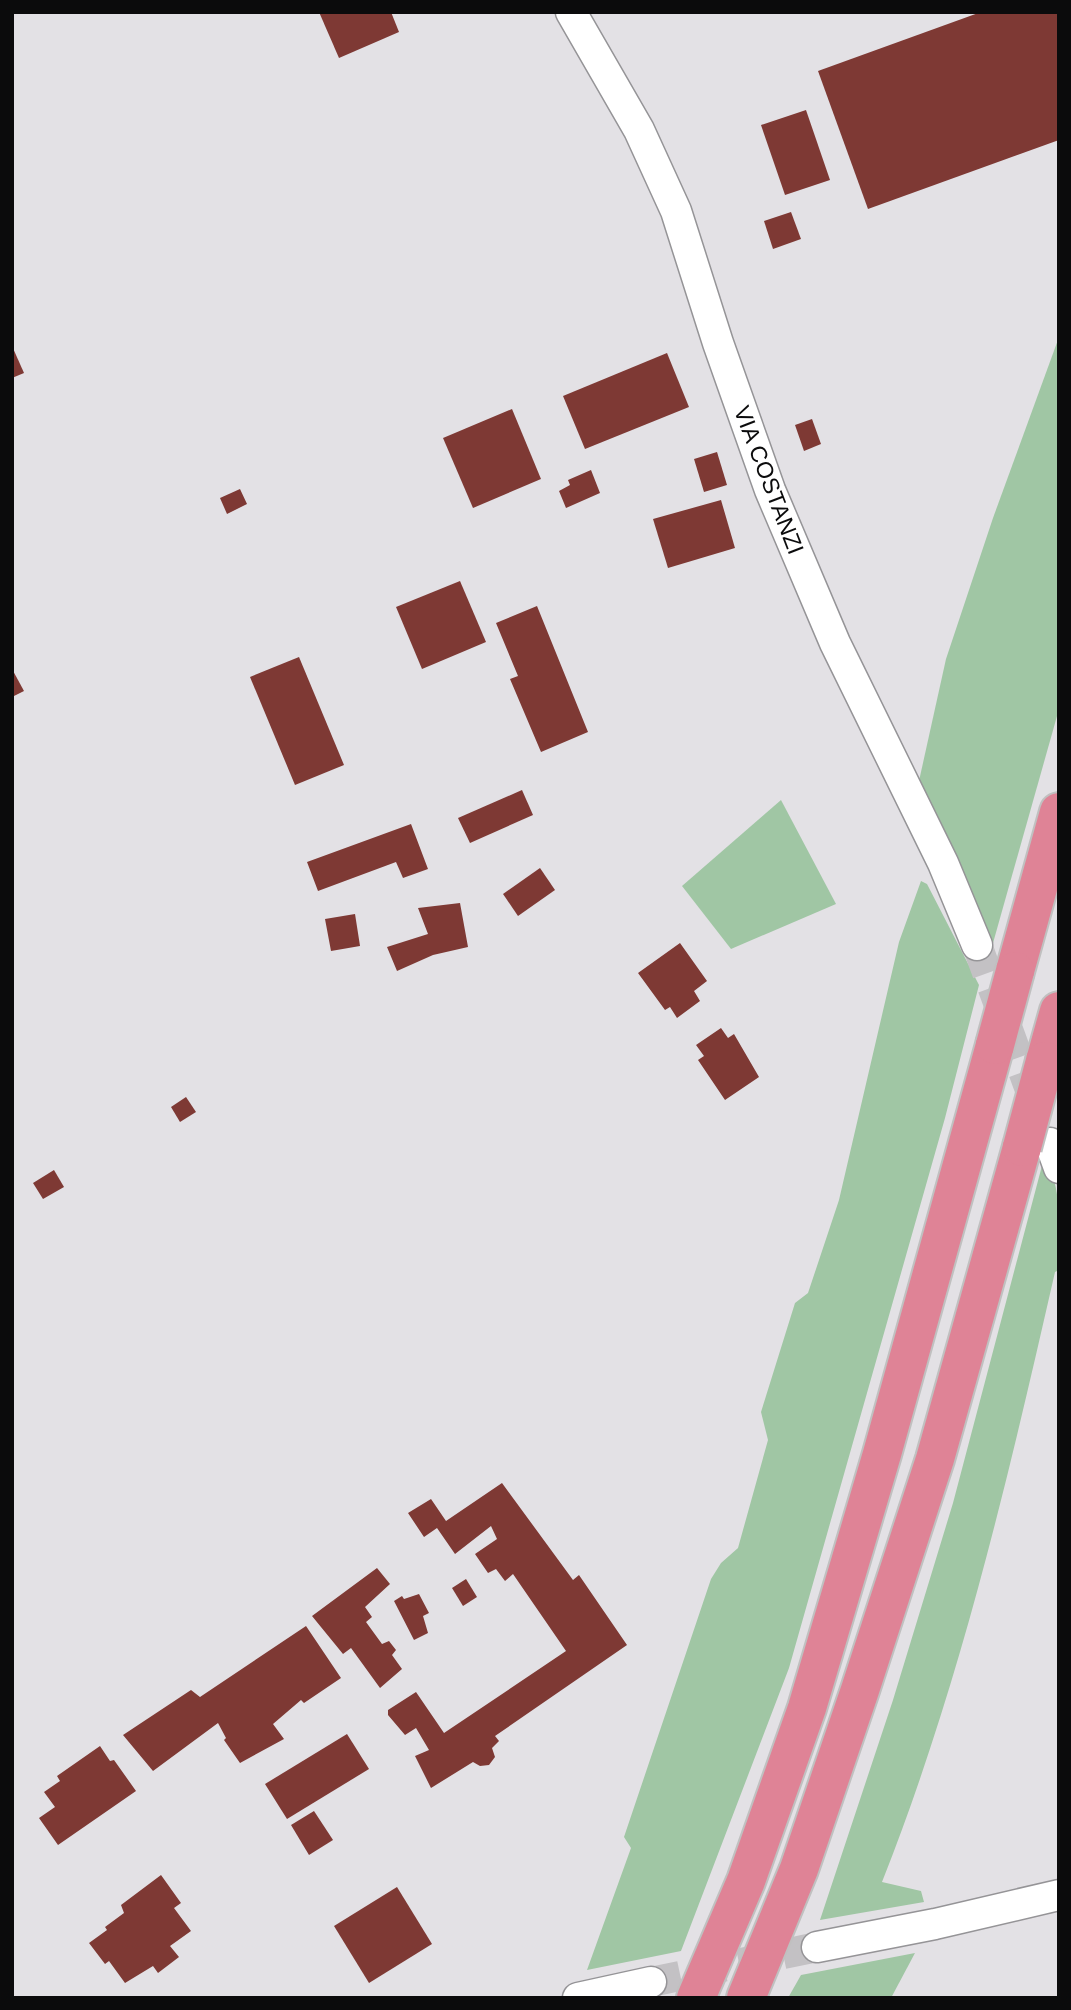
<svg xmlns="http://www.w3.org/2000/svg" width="1071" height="2010" viewBox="0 0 1071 2010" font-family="Arial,sans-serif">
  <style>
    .green { fill: #a0c6a4 }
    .building { fill: #7e3934 }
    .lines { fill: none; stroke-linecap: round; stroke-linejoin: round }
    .street-tunnel { stroke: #c3c1c4; stroke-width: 30; stroke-dasharray: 30 15; stroke-linecap: butt }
    .street-casing { stroke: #959497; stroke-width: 33 }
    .highway-casing { stroke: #c0c0c0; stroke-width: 42 }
    .street { stroke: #fff; stroke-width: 30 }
    .highway { stroke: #df8396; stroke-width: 38 }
    .highway-bridge-casing { stroke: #c0c0c0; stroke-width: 42; stroke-linecap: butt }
    .highway-bridge { stroke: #df8396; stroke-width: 38 }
    .labels { text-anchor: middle; stroke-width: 7; stroke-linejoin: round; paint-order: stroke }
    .street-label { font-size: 23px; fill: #0b0b0c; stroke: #fff }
  </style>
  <rect width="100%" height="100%" fill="#e3e1e5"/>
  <g class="green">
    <polygon points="1059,337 1059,709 993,943 919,781 946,659 993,518"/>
    <polygon points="781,800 836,904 731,949 682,886"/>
    <polygon points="921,881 927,884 979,985 945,1118 789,1668 681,1951 587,1970 631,1848 624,1837 711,1579 721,1563 738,1548 768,1440 761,1412 795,1303 808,1293 839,1200 899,942"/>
    <path d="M1044,1158c20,30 15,77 15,112l-4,2c-47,206 -95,413 -173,610l39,9 3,11 -104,18 73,-220 60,-197z"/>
    <polygon points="915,1953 891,1998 788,1998 801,1975"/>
  </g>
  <g class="building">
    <polygon points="319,12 391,12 399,32 339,58"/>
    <polygon points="981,12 1059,12 1059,140 868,209 818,71"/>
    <polygon points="806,110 830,180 785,195 761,125"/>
    <polygon points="791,212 801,239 773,249 764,221"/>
    <polygon points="12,346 24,373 12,378"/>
    <polygon points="667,353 689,407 585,449 563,396"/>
    <polygon points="512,409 541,479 473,508 443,438"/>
    <polygon points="812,419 821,444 804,451 795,425"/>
    <polygon points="717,452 727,485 704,492 694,459"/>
    <polygon points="591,470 600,493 566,508 559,491 570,485 568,480"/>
    <polygon points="240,489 247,504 227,514 220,498"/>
    <polygon points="721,500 735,548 668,568 653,519"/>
    <polygon points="460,581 486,642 422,669 396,607"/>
    <polygon points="537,606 588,732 541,752 510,679 518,676 496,623"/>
    <polygon points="299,657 344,765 295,785 250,677"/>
    <polygon points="12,669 24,691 12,697"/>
    <polygon points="522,790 533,815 470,843 458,818"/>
    <polygon points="411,824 428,869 403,878 396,862 318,891 307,862"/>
    <polygon points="540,868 555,890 518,916 503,894"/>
    <polygon points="460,903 468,947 433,955 397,971 387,947 428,934 418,908"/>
    <polygon points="355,914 360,946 331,951 325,919"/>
    <polygon points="680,943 707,981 694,991 700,1001 677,1018 670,1007 665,1010 638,973"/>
    <polygon points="721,1028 728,1038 734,1034 759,1077 725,1100 698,1060 704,1056 696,1045"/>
    <polygon points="186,1097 196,1112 180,1122 171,1107"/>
    <polygon points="54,1170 64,1187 43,1199 33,1183"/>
    <polygon points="502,1483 573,1580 579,1575 627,1645 495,1736 499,1741 492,1748 495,1757 489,1765 480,1766 473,1762 431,1788 415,1756 429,1750 416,1728 405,1735 388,1715 388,1710 416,1692 444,1733 566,1651 513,1574 505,1581 496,1569 488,1573 475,1554 497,1539 491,1526 455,1554 437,1528 424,1537 408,1513 431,1499 446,1521"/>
    <polygon points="377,1568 390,1584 365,1607 372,1617 366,1622 382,1644 389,1641 396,1650 392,1655 402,1669 380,1688 351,1648 343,1654 312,1616"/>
    <polygon points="466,1579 477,1597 463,1606 452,1588"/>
    <polygon points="419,1594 429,1613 423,1616 428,1633 414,1640 394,1601 402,1596 404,1599"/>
    <polygon points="306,1626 341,1678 304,1703 301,1700 273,1724 284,1739 240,1763 224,1740 226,1738 218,1723 153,1771 123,1735 191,1690 200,1697"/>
    <polygon points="347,1734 369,1769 287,1819 265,1784"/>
    <polygon points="100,1746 110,1761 114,1760 136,1791 58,1845 39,1818 55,1807 44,1792 60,1781 57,1776"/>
    <polygon points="314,1811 333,1840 309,1855 291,1825"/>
    <polygon points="161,1875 181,1903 174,1908 191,1931 170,1946 179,1957 158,1973 153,1966 125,1983 109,1961 105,1964 89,1943 107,1930 105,1927 124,1913 121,1905"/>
    <polygon points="397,1887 432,1944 369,1983 334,1926"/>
  </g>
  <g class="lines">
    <g class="street-tunnel">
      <polyline points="977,945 1037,1109"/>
      <polyline points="651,1982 817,1947"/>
    </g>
    <defs>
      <g id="street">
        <polyline points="571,12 639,130 676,211 718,343 770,490 835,643 943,863 977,945"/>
        <polyline points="1050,1143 1059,1168"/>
        <polyline points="817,1947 935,1924 1059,1895"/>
        <polyline points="578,1998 651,1982"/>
      </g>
      <g id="highway">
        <polyline points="1015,971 1059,812"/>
        <polyline points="1045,1061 1059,1011"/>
        <polyline points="696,1998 746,1881 807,1708 882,1454 995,1045"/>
        <polyline points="746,1998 799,1869 860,1690 935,1459 1022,1147"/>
      </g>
    </defs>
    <use href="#street" class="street-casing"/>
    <use href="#highway" class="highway-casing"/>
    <use href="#street" class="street"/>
    <use href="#highway" class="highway"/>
    <defs>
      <g id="highway-bridge">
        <polyline points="995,1045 1015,971"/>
        <polyline points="1022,1147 1045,1061"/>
      </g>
    </defs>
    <use href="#highway-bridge" class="highway-bridge-casing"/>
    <use href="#highway-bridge" class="highway-bridge"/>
  </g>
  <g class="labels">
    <g class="street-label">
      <text transform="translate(769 480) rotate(69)" y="8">VIA COSTANZI</text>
    </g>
  </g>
  <rect width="1071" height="2010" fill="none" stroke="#0b0b0c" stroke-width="28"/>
</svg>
